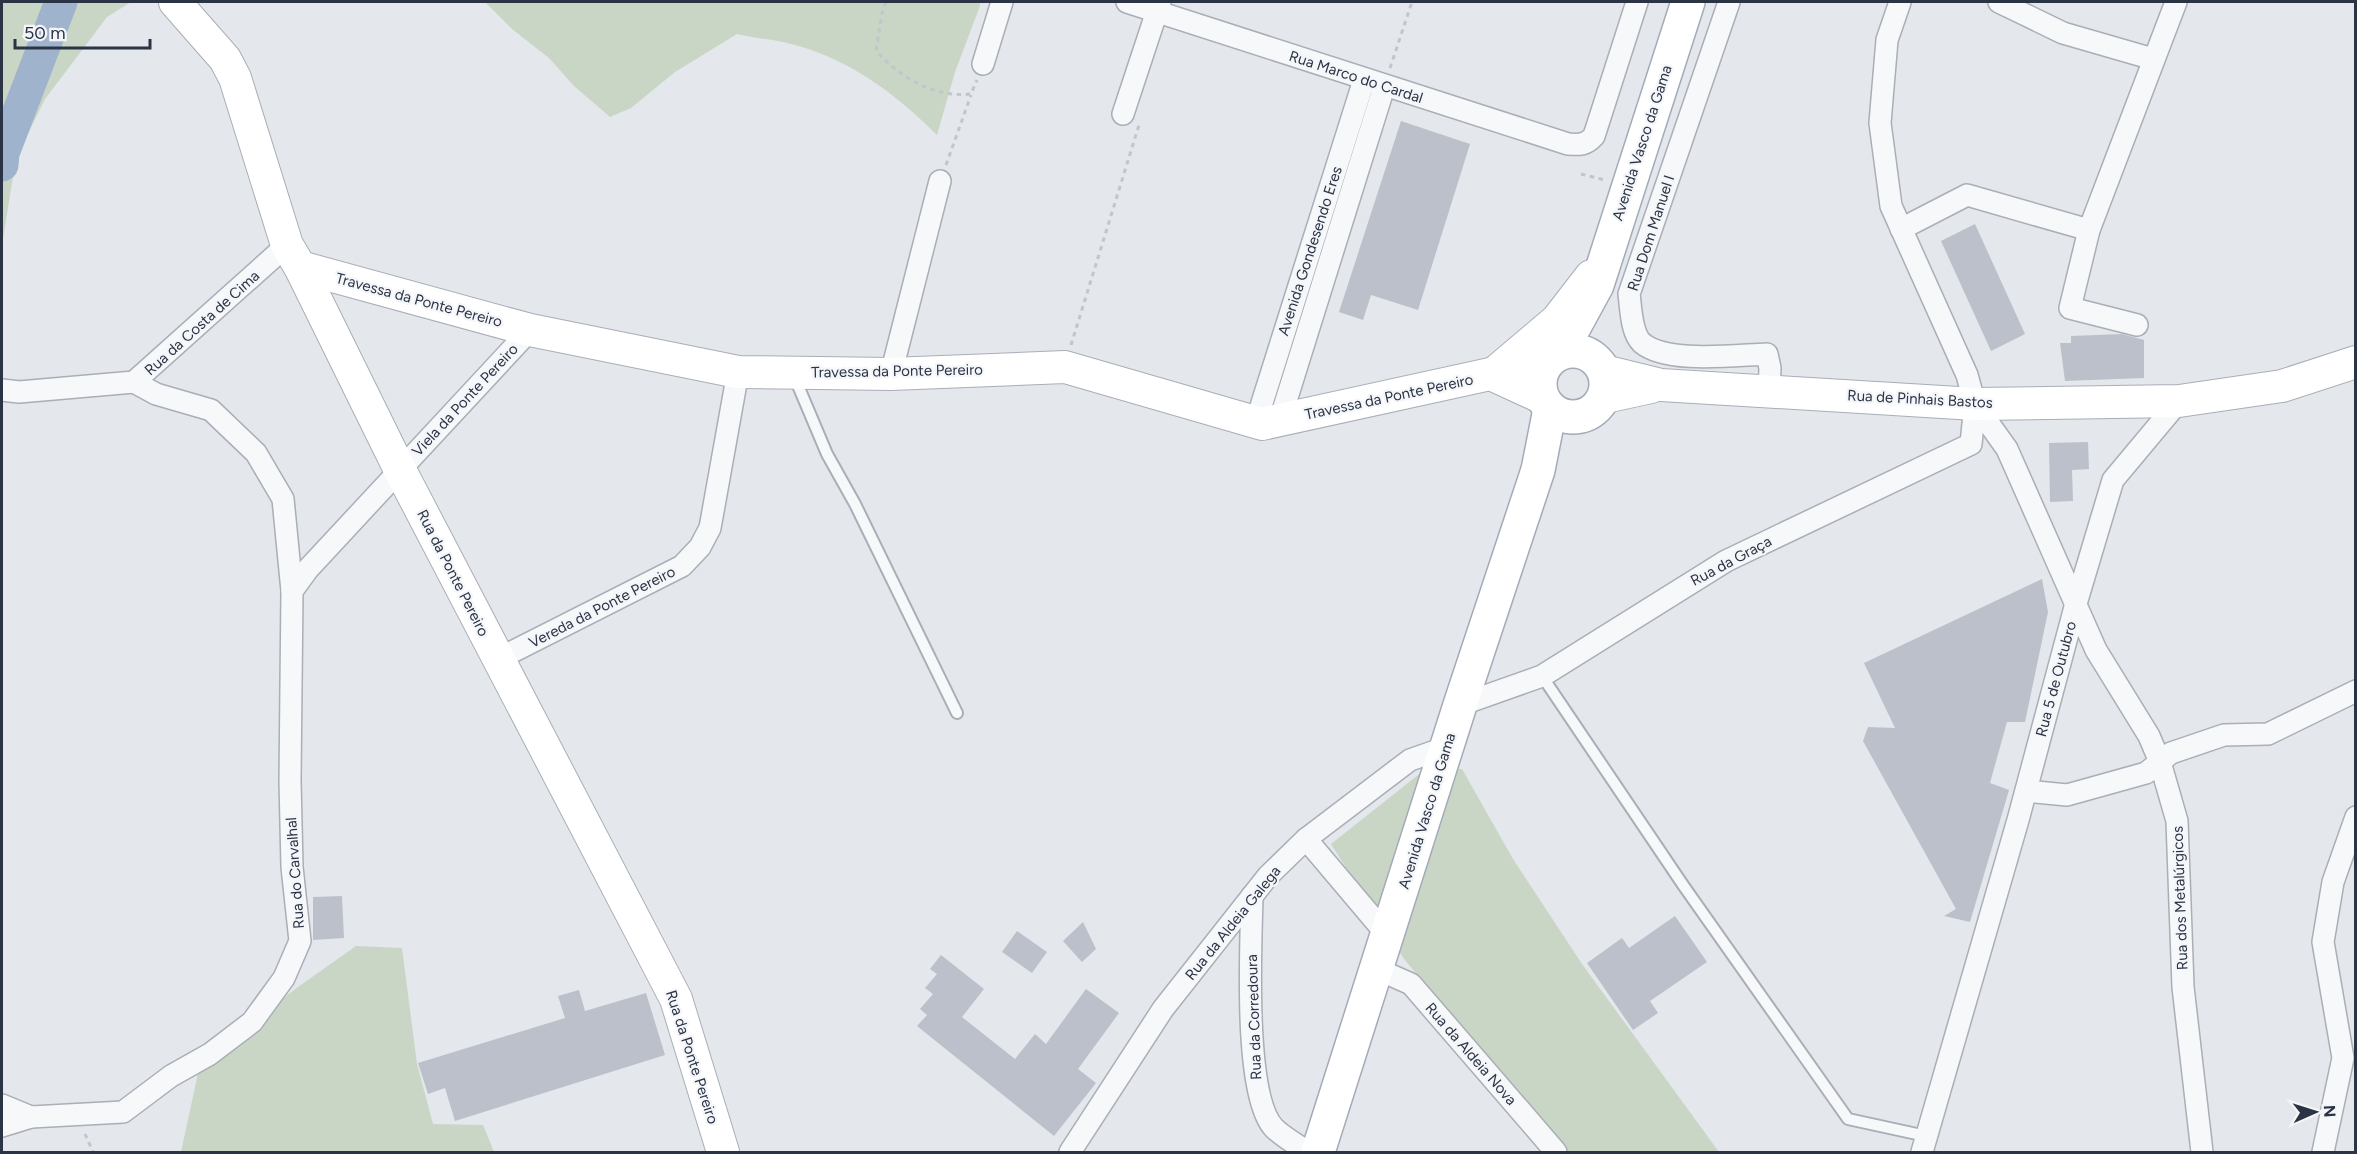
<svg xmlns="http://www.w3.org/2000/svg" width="2357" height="1154" viewBox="0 0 2357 1154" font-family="Figtree,sans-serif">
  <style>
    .green { fill: #c9d6c5 }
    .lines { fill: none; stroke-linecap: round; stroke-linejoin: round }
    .river { stroke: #9fb4cc; stroke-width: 33 }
    .building { fill: #bbc0ca }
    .lane-casing { stroke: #a9aeb7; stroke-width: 14 }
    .street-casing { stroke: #a9aeb7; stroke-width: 24 }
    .secondary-casing { stroke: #a9aeb7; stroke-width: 34 }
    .primary-casing { stroke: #a3abb8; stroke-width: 36 }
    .path { stroke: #c2c5cb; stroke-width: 3; stroke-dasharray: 4.5 4.5; stroke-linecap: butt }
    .lane { stroke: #f7f8fa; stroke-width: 10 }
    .street { stroke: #f7f8fa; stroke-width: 21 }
    .secondary { stroke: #fff; stroke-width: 32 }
    .primary { stroke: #fff; stroke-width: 33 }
    .labels { text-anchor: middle; stroke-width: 4.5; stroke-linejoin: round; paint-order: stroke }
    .street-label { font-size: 15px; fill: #2b3445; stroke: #f4f6f9 }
  </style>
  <rect width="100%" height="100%" fill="#e4e7ec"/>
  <g class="green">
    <polygon points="2,2 131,2 107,17 45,99 16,158 2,245"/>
    <path d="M485,2h495v4l-25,66 -18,63c-43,-43 -93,-80 -154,-93 -15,-3 -30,-4 -46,-8l-62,38 -44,36 -21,9 -36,-31 -25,-28 -37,-29z"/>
    <polygon points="1462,769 1513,859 1582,964 1719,1152 1566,1152 1404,959 1331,844 1423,771"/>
    <polygon points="356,946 402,948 417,1064 433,1124 483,1125 494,1152 181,1152 197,1078 198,1064 298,987"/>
  </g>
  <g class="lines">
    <polyline class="river" points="2,165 3,153 61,2"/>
  </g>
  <g class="building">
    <polygon points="1401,121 1470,144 1418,310 1371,295 1363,320 1339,312"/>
    <polygon points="1975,224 2025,334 1991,351 1941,241"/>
    <polygon points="2122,334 2144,340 2144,378 2065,381 2060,343 2071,343 2071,336"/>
    <polygon points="2088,442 2089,469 2072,470 2073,501 2050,502 2049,443"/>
    <polygon points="2042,579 2048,612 2025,722 2007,722 1990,783 2009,790 1970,922 1944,916 1956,909 1863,741 1868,727 1895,728 1864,663"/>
    <polygon points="342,896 344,938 313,940 313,897"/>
    <polygon points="1675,916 1707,962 1650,1001 1658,1013 1633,1030 1587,963 1622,938 1629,948"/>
    <polygon points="1083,922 1096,949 1082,962 1063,941"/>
    <polygon points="1017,931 1047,952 1032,973 1002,952"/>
    <polygon points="941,955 984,989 962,1017 1015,1059 1035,1034 1046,1044 1086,989 1119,1013 1078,1069 1096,1083 1054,1136 917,1026 927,1015 920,1009 933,994 925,988 937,974 930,969"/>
    <polygon points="579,990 585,1011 646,993 665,1055 455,1121 445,1088 428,1094 418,1063 565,1018 558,996"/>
  </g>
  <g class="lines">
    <defs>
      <g id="lane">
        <polyline points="794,376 827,454 855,504 957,713"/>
        <polyline points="1542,676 1683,885 1848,1119 1926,1136"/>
      </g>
      <g id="street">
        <path d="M1127,2l441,142c12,1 18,1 26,-8l43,-134"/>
        <path d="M1729,2l-100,292c2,14 2,39 13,49 25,21 93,12 125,11l3,14 -1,24"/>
        <polyline points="1999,2 2063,33 2153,59"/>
        <polyline points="983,64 1002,2"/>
        <polyline points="1123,114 1160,2"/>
        <polyline points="1901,229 1967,195 2089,230"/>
        <polyline points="2137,325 2070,308 2089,230 2176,2"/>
        <polyline points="891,374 940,181"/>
        <polyline points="2,390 19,392 134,382 287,245"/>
        <polyline points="1975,404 2007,449 2096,650 2149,736 2160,762 2177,821 2183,987 2202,1152"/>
        <polyline points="1280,420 1384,87"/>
        <polyline points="1256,422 1364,80"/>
        <polyline points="292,591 308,569 530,330"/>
        <polyline points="498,659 682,566 700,547 710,528 738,372"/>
        <polyline points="1460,705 1542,676 1726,561 1971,444 1975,404 1967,375 1891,206 1880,123 1887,40 1900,2"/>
        <polyline points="2026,791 2067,795 2146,773 2171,753 2224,735 2268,734 2356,691"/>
        <polyline points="1306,839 1388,936"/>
        <path d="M1252,896c-1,48 -9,199 22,232 9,9 23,17 34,24"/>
        <polyline points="1377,969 1411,984 1556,1152"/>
        <polyline points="2,1105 31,1117"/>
        <polyline points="2,1126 31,1117 123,1112 171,1076 210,1054 252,1022 284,978 300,941 292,867 290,781 292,591 283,499 256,453 211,410 156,394 134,382"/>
        <polyline points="1070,1152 1163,1009 1268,876 1306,839 1410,760 1447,747"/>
        <polyline points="1922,1152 2018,820 2075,607 2113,480 2179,401"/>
        <polyline points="2323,1152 2343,1058 2323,942 2333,882 2356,817"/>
      </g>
      <g id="secondary">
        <polyline points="175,2 225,59 235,78 287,245 300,267 400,470 676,999 723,1152"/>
        <polyline points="300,267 530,330 738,372 891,374 1065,367 1262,424 1549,361"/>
        <polyline points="1498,370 1557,320 1591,276"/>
        <polyline points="1604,371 1661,385 1975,404 2179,401 2282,386 2356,362"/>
        <polyline points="1493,375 1543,398"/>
        <polyline points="1605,397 1651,387"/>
      </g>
      <g id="primary">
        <circle cx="1573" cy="384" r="33"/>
        <polyline points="1560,353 1597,285 1688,2"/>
        <polyline points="1318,1152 1460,705 1538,470 1550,409"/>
      </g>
    </defs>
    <use href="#lane" class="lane-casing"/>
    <use href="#street" class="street-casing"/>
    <use href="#secondary" class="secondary-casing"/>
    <use href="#primary" class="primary-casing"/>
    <g class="path">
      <path d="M886,2l-4,11 -6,38c25,27 58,47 95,43l6,-14"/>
      <polyline points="1390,68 1412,2"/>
      <polyline points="946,165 971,95"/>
      <polyline points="1581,174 1605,180"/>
      <polyline points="1071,345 1139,125"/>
      <polyline points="85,1134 93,1152"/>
    </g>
    <use href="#lane" class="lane"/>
    <use href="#street" class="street"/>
    <use href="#secondary" class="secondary"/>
    <use href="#primary" class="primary"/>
  </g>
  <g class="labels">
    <g class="street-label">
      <text transform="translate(1356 77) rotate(18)" y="5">Rua Marco do Cardal</text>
      <text transform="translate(1642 143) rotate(-72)" y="5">Avenida Vasco da Gama</text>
      <text transform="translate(1651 233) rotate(-72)" y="5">Rua Dom Manuel I</text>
      <text transform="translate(1310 251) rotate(-72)" y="5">Avenida Gondesendo Eres</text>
      <text transform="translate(419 300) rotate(15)" y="5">Travessa da Ponte Pereiro</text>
      <text transform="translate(202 323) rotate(-42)" y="5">Rua da Costa de Cima</text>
      <text transform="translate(897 371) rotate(-1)" y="5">Travessa da Ponte Pereiro</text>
      <text transform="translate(1389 397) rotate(-12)" y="5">Travessa da Ponte Pereiro</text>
      <text transform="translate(1920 399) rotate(3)" y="5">Rua de Pinhais Bastos</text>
      <text transform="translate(465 400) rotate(-47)" y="5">Viela da Ponte Pereiro</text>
      <text transform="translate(1731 561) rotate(-28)" y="5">Rua da Graça</text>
      <text transform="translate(453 573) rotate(63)" y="5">Rua da Ponte Pereiro</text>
      <text transform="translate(602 607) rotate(-27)" y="5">Vereda da Ponte Pereiro</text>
      <text transform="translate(2056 679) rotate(-75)" y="5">Rua 5 de Outubro</text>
      <text transform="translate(1427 811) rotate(-73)" y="5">Avenida Vasco da Gama</text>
      <text transform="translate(295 873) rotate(-94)" y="5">Rua do Carvalhal</text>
      <text transform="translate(2180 898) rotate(-92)" y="5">Rua dos Metalúrgicos</text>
      <text transform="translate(1233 923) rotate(-51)" y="5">Rua da Aldeia Galega</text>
      <text transform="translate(1254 1017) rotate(-92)" y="5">Rua da Corredoura</text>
      <text transform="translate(1471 1054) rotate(49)" y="5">Rua da Aldeia Nova</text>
      <text transform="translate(692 1057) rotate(72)" y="5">Rua da Ponte Pereiro</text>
    </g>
  </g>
  <rect width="2357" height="1154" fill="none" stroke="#2b3445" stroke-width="6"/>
  <g transform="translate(2315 1112) rotate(87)" stroke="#f4f6f9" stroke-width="4.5" paint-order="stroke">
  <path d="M0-4.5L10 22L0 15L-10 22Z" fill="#2b3445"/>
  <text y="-9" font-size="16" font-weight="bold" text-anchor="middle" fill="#2b3445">N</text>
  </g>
  <path d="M15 39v9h135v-9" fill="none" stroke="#2b3445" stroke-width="3"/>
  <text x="24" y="39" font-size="18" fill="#2b3445" stroke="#f4f6f9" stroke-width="4.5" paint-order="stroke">50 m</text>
</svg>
